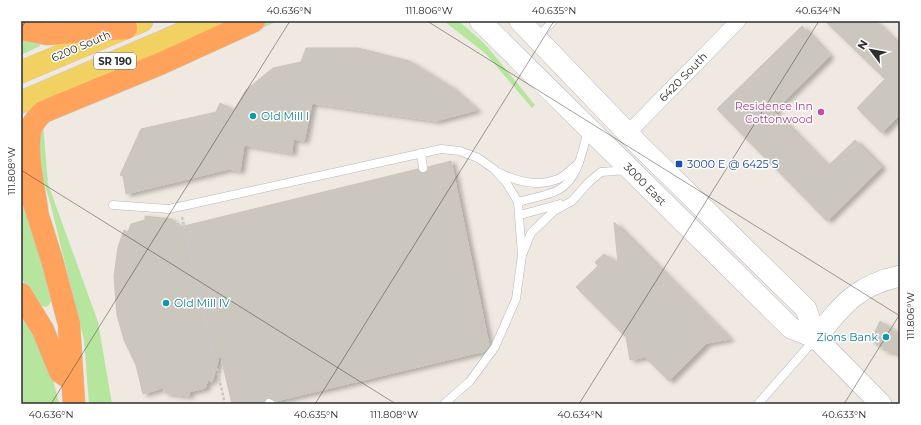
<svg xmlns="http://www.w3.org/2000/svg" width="921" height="425" viewBox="0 0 921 425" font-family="Montserrat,sans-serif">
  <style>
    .green { fill: #b6e59e }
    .building { fill: #cbc7bf; stroke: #cbc5ba; filter: url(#shadow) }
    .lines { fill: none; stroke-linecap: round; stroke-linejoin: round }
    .lane-casing { stroke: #b4b7c1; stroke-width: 9 }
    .street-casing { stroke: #b4b7c1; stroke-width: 16 }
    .secondary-casing { stroke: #b4b7c1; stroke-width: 22 }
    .primary-casing { stroke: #c9c9c9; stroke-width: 23 }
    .highway-casing { stroke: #c9c9c9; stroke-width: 23 }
    .path { stroke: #c9c9c9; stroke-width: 2.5; stroke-dasharray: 3 2; stroke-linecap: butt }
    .lane { stroke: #fff; stroke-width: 8 }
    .street { stroke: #fff; stroke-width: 15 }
    .secondary { stroke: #fff; stroke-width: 21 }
    .primary { stroke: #f2d163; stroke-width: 22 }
    .highway { stroke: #ffa35c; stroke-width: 22 }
    .ticks { fill: none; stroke: #2e2e2e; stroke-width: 1; stroke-opacity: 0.45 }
    .hotel-dot { fill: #d1479c; stroke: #fff; stroke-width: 1.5 }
    .culture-dot { fill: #0f9aa8; stroke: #fff; stroke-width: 1.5 }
    .transit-dot { fill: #1a4fb4; stroke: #fff; stroke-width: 1.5 }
    .labels { text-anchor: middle; stroke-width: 3; stroke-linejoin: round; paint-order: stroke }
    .shield { fill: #fff; stroke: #6d6d6d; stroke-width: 1 }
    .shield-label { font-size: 10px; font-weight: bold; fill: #2e2e2e }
    .street-label { font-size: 11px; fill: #2e2e2e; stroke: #fff }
    .hotel-label { font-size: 11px; fill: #b23c85; stroke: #fff; text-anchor: end }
    .culture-label { font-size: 11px; fill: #0d838f; stroke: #fff; text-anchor: start }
    .transit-label { font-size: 11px; fill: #164399; stroke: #fff; text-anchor: start }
    .neatline { fill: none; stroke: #2e2e2e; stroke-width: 1.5 }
    .ticks-label { font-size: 10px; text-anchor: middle; fill: #2e2e2e }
  </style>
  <defs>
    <filter id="shadow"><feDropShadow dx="4.5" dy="2.5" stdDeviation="2" flood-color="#0004"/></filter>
  </defs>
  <rect width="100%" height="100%" fill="#efe9e1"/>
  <g class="green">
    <polygon points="258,21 278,21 43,123 48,184 98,322 112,404 89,404 84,340 51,206 37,157 41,124"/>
    <polygon points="444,21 459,21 485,44 535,105 532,108 486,54"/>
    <polygon points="21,38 39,42 40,46 21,55"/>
    <polygon points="21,200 41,262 51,301 49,305 46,307 42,306 21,278"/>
    <polygon points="21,309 52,375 59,404 21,404"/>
  </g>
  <g class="building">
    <polygon points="825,21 875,21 900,45 900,115 882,133 857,108 885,79"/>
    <polygon points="802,26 830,56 774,111 828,166 855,140 882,167 827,221 717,109"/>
    <polygon points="306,48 358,48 409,61 451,87 477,110 436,121 312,103 304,141 293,139 292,153 244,145 240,171 229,169 126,194 123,176 120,175 141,129 216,112 220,103 234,110 246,90 273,68 301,62"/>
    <polygon points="451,161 489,345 485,351 276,401 268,398 263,404 232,404 220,353 212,382 208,380 205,388 189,392 189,396 165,393 163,388 143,394 136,365 124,340 117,315 114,276 118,247 124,230 128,232 131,224 145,220 145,216 172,219 173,224 179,223 180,227 418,169 421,173 424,173 428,170 428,167"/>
    <polygon points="614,222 730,339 707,343 669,381 645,357 630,360 626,337 576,287 598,266 595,262 604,254 618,263"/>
    <polygon points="880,321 900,335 900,354 883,350 883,347 876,345 877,344 871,340"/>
  </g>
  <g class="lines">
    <defs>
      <g id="lane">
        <polyline points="537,38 553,21"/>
        <polyline points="421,153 423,168"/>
        <path d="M500,173c18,9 38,14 58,6 7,-3 14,-11 21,-16"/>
        <path d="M518,202c12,-4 31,-6 42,-13 19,-12 22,-38 28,-58"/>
        <polyline points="113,205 169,209 441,149 460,151 478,158 494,169 506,182 518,202 522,255 516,299 495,347 470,381 444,404"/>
        <polyline points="520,215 560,204"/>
        <polyline points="523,253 531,233 554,211 572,201 588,183 601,172 627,170"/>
        <polyline points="269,403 271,404"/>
        <polyline points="758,404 815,339"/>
      </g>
      <polyline id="street" points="628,133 738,21"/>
      <g id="secondary">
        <polyline points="480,21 791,328 816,338 881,404"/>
        <polyline points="520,21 639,145 806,309 816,338"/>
        <path d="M816,338c26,-33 41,-53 84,-62"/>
      </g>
      <g id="primary">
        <polyline points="21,72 142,21"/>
        <polyline points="21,102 210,21"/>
      </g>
      <g id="highway">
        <polyline points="21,29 47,34 126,28"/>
        <polyline points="32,197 52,260 69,324 74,404"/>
        <path d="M37,210c-3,-24 -11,-53 -7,-78 1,-8 7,-14 13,-20l119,-49 92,-42"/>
        <polyline points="21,294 43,330 60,372 72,380"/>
      </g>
    </defs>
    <use href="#lane" class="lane-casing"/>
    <use href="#street" class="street-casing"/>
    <use href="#secondary" class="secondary-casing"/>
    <use href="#primary" class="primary-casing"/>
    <use href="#highway" class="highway-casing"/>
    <polyline class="path" points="182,217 225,404"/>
    <use href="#lane" class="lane"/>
    <use href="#street" class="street"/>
    <use href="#secondary" class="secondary"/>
    <use href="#primary" class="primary"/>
    <use href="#highway" class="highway"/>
  </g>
  <path class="ticks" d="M427,21l473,295M21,28l5,-7M21,170l375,234M51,404l239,-383M315,404l239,-383M579,404l240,-383M844,404l56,-90"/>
  <circle class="hotel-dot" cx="821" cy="112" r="4"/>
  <g class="culture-dot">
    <circle cx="253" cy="116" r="4"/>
    <circle cx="166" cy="303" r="4"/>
    <circle cx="886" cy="337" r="4"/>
  </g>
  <rect class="transit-dot" x="675" y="160" width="8" height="8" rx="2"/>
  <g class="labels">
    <rect class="shield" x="94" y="53" width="42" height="16" rx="3"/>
    <g class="shield-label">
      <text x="115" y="65">SR 190</text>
    </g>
    <g class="street-label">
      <text transform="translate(81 46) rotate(-23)" y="4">6200 South</text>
      <text transform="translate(683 77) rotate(-46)" y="4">6420 South</text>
      <text transform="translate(645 184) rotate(45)" y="4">3000 East</text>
    </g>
    <g class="hotel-label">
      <text x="813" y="110">Residence Inn<tspan x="813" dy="13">Cottonwood</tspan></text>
    </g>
    <g class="culture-label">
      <text x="261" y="120">Old Mill I</text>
      <text x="174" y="307">Old Mill IV</text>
      <text x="878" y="341" text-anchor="end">Zions Bank</text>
    </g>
    <g class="transit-label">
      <text x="687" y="168">3000 E @ 6425 S</text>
    </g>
  </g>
  <rect width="921" height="425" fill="none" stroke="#ffffff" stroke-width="44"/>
  <g transform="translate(871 50) rotate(302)" stroke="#ffffff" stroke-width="3" paint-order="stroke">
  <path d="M0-3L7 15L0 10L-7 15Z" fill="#2e2e2e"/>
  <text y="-6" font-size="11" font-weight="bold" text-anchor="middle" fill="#2e2e2e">N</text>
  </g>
  <rect x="22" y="22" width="877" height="381" class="neatline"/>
  <g class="ticks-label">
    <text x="289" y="14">40.636°N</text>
    <text x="429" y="14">111.806°W</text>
    <text x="554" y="14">40.635°N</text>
    <text x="818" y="14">40.634°N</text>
    <text transform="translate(11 171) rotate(-90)" y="4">111.808°W</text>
    <text transform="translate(910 316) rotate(-90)" y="4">111.806°W</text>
    <text x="51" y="418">40.636°N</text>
    <text x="316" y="418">40.635°N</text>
    <text x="394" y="418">111.808°W</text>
    <text x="580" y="418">40.634°N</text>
    <text x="844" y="418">40.633°N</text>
  </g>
</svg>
